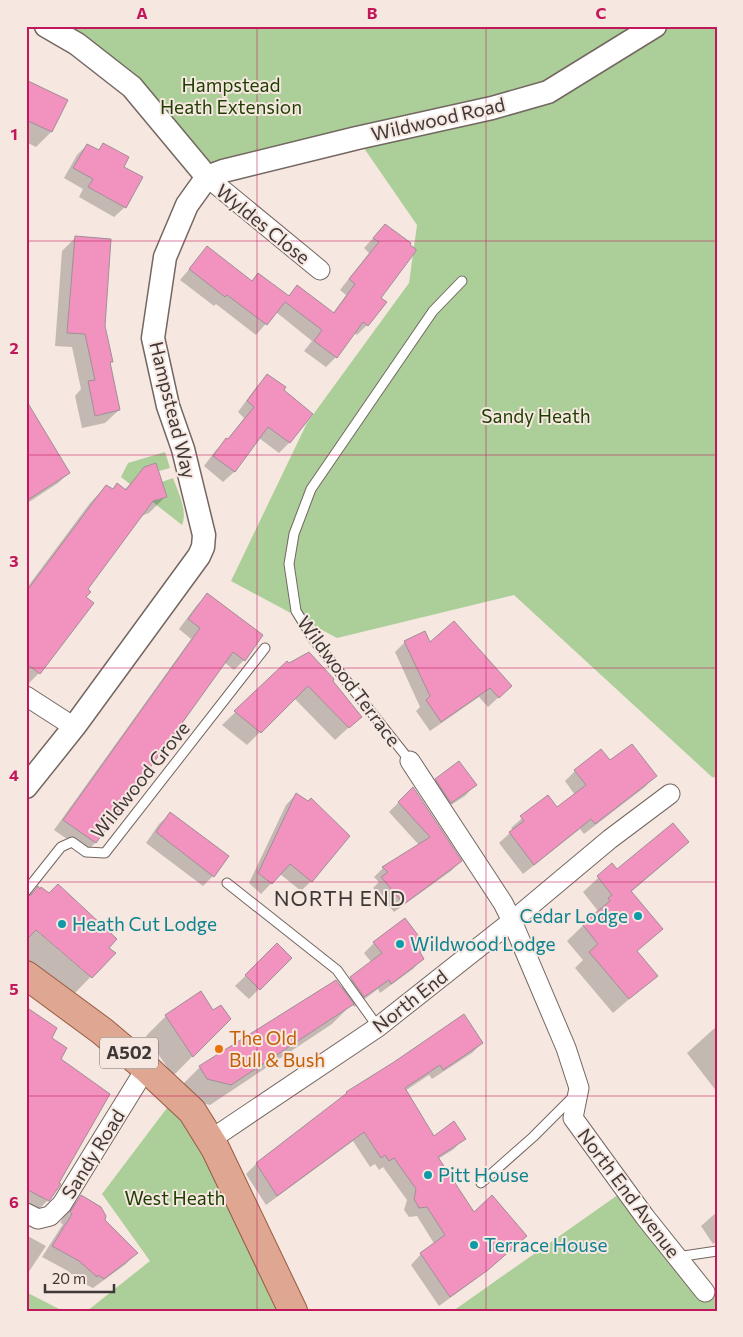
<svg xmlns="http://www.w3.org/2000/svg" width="743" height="1337" viewBox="0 0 743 1337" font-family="Commissioner,sans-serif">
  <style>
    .green { fill: #accf99 }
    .shadow { fill: #0003; fill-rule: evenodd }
    .building { fill: #f192bf; stroke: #9f9096 }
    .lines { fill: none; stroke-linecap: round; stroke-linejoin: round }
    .service-casing { stroke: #746761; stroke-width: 11 }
    .minor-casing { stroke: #746761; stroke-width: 21 }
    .tertiary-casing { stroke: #746761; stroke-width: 25 }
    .primary-casing { stroke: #985a42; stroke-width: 30 }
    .service { stroke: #fff; stroke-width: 9 }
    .minor { stroke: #fff; stroke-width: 19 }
    .tertiary { stroke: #fff; stroke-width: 22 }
    .primary { stroke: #dfa791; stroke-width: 28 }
    .grid { fill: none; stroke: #c2185b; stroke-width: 1; stroke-opacity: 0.55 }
    .culture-dot { fill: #0f9aa8; stroke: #f6e7e0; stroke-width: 2 }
    .food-dot { fill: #e8710a; stroke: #f6e7e0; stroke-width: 2 }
    .labels { text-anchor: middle; stroke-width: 4; stroke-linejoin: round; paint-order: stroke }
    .shield { fill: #f6e7e0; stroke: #756c69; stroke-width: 1 }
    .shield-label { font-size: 18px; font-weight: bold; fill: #3e3836 }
    .park-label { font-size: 19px; fill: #1d3e01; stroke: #f6e7e0 }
    .street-label { font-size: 19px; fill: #3e3836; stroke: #f6e7e0 }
    .culture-label { font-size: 19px; fill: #0d838f; stroke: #f6e7e0; text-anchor: start }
    .food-label { font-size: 19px; fill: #c56008; stroke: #f6e7e0; text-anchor: start }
    .quarter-label { font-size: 21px; letter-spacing: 1px; fill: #3e3836; stroke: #f6e7e0 }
    .neatline { fill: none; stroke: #c2185b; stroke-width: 2 }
    .grid-label { font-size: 16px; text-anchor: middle; font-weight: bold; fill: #c2185b }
  </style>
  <rect width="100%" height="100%" fill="#f6e7e0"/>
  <g class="green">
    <polygon points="43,26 717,26 717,778 712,777 514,595 337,638 231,581 307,423 409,283 417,225 357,138 207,177 132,87"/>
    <path d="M165,452l5,16 -11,3 -3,-8 -9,3 10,34 10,-3 -5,-15 11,-4c5,14 15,33 9,47l-61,-48 7,-14z"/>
    <polygon points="176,1096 293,1311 87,1311 150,1261 102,1194"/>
    <polygon points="622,1192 712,1288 717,1294 717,1311 453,1311"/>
    <polygon points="26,1292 63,1311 26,1311"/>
  </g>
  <g class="shadow">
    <polygon points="26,81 66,101 51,132 36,147 28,143 26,147"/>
    <polygon points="87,145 97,151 103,145 122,167 125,207 114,217 79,197 83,189 64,178 77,155"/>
    <polygon points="385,225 380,298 367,325 357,335 354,333 336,357 326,367 304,351 312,341 276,312 256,335 216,304 214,306 180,280 207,248 251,282 258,274 287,297 297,287 333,313 346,295 340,290 369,253 364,248"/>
    <polygon points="75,238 103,326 112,361 109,364 119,410 105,423 82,428 75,396 81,389 72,347 55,346 62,251"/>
    <polygon points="268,376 282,390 311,414 289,443 279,453 259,438 234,472 223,482 204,466 216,450 227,440 244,418 238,412 257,386"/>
    <polygon points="26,406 69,473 58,483 26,504"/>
    <polygon points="145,468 165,497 149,513 141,516 86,590 39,673 26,686 26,589 90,503 106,486 112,490 124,490"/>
    <polygon points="207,595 244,660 234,670 224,662 95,843 86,852 54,830 191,639 179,629 197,605"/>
    <polygon points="454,623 500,696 488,707 479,697 430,731 416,711 420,707 395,652 405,642 430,644"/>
    <polygon points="287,663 331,681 360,717 335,740 294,698 247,745 222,725"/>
    <polygon points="610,762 655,776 645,787 584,834 580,829 523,874 499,843 513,830 511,828 547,796 557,808 575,795 565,781 575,771"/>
    <polygon points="436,780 475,785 465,796 440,812 426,790"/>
    <polygon points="412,789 461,861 451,871 394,912 373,888 379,882 374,877 383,868 419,845 389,812"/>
    <polygon points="296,794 311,881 301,891 280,874 261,894 249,883 286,805"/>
    <polygon points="170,814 213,876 203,886 146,843 159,824"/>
    <polygon points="688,842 672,857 631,892 661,929 636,952 656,976 613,1013 575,968 583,960 567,941 598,911 583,892 612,865 617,871"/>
    <path d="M38,888l76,65 -47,48 -41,-35v-68zM32,925l54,47v1l-55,-47z"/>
    <polygon points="374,943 419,953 423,958 413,969 380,993 378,989 354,1007 352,1004 332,1024 210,1105 186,1099 179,1088 200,1067 336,981 341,988 372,963 364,953"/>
    <polygon points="277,945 290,958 249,999 235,986"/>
    <polygon points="26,1009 51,1039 59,1059 48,1200 37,1211 26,1205"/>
    <polygon points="213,1011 229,1019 173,1076 146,1036 166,1016"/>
    <polygon points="717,1026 717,1092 687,1053"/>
    <polygon points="482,1043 472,1053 432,1079 429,1075 405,1091 433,1138 464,1138 454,1149 438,1159 473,1214 515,1246 476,1279 439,1306 411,1265 421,1254 435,1245 417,1216 409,1217 404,1210 407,1200 383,1167 379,1170 375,1164 370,1167 353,1141 266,1205 246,1174 256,1164 340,1101"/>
    <polygon points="81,1197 136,1253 126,1264 93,1288 87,1285 85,1286 68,1271 42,1257 63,1224 60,1223 70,1207"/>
    <polygon points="717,1212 717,1241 713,1244 701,1226"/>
    <polygon points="26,1235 46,1246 26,1276"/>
  </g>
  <g class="building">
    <polygon points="26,80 68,100 52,132 26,120"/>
    <polygon points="103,143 129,157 124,167 143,177 126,208 88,187 93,179 73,168 87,144 99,150"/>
    <polygon points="385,224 411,243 410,245 416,249 416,251 381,298 387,302 368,326 363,322 337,358 314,341 322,330 285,302 267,325 227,295 225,297 189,269 207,246 252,281 258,273 289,296 297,285 334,313 355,284 349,279 379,242 373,238"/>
    <polygon points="75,236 111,239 105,326 113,362 110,362 120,410 95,416 88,381 95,380 85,334 67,333"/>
    <polygon points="267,374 286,387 284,390 313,414 290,443 268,427 235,472 213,456 226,438 228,439 254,407 247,401"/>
    <polygon points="26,400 70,473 26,501"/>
    <polygon points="156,463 167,497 153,501 88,589 91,592 86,597 94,603 40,674 26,663 26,592 106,485 113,489 117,483 126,490 144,467"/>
    <polygon points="207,593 263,635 245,661 233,652 96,843 63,820 200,628 188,619"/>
    <polygon points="454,621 512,686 499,698 490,688 441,722 426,700 430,696 404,641 425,631 430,642"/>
    <polygon points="309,652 334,679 333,681 362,717 349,728 308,686 261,733 234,711 287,661 289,663"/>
    <polygon points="632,744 657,776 595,824 591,819 534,865 509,832 524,821 520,816 548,795 557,807 586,785 574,770 601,749 610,760"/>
    <polygon points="459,761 477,785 451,803 435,779"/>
    <polygon points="413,787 462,861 404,904 381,877 388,872 382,867 430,837 398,802"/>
    <polygon points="296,793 308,801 311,798 350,836 312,882 290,864 272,884 258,873"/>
    <polygon points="170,812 229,856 214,877 156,832"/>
    <polygon points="673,823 689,842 631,891 663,929 637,951 658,976 629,999 589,952 598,944 582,924 610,901 608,898 612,895 597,876 612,863 617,869"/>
    <polygon points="58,884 117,939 109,948 116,953 92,978 36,930 26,940 26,897 31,895 38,886 40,889 41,887 49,893"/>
    <polygon points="405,918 427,947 420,952 424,959 391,984 389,980 364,997 350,977 382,953 373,942"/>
    <polygon points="277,943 292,958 260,990 245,975"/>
    <polygon points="336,980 354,1004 231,1085 207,1079 199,1066"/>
    <polygon points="201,991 213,1010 221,1005 231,1019 193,1057 165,1015"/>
    <polygon points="26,1007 57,1028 52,1038 67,1048 61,1059 110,1094 59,1183 61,1184 49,1201 26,1189"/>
    <polygon points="464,1014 483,1043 443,1070 440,1065 405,1088 434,1136 454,1121 466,1139 438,1157 474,1212 492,1195 527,1236 488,1270 450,1297 420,1253 445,1235 427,1207 419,1208 414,1199 416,1189 394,1158 389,1161 385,1155 381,1158 364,1132 277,1196 256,1163 347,1093 346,1092 394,1062"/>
    <polygon points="81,1195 101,1207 106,1216 105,1220 138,1253 104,1279 98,1275 97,1277 79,1261 52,1246 72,1214 70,1212"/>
  </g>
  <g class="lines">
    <defs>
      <g id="service">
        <polyline points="410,761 314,640 296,611 289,564 294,534 311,489 433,311 462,281"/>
        <polyline points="227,883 337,970 378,1027"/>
        <polyline points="26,891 61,847 72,842 86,852 105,853 265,648"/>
        <polyline points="481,1183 533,1137 573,1097"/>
        <polyline points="677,1257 717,1251"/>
      </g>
      <g id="minor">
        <polyline points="207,177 320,270"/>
        <polyline points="26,696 74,727"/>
        <polyline points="410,761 503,903 512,921 566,1048 579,1088 573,1118 645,1217 705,1292"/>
        <polyline points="210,1140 378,1027 512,921 610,839 670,794"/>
        <polyline points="26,1213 38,1219 50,1216 62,1204 146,1068"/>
      </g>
      <g id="tertiary">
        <polyline points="46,26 77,44 132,87 207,177"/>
        <polyline points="207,177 223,171 357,138 492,108 548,92 655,26"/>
        <polyline points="26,787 74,727 199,556 203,547 204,535 183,449 168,406 153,338 165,257 187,205 207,177"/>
      </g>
      <polyline id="primary" points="26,975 102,1031 146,1068 192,1111 215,1148 293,1311"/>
    </defs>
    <use href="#service" class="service-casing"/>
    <use href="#minor" class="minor-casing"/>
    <use href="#tertiary" class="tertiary-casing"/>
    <use href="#primary" class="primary-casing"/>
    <use href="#service" class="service"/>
    <use href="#minor" class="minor"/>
    <use href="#tertiary" class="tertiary"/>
    <use href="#primary" class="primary"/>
  </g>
  <path class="grid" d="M257,26v1285M486,26v1285M26,241h691M26,455h691M26,668h691M26,882h691M26,1096h691"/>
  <g class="culture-dot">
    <circle cx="638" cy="916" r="5"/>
    <circle cx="62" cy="924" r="5"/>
    <circle cx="400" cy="944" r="5"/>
    <circle cx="428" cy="1175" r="5"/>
    <circle cx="474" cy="1245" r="5"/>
  </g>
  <circle class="food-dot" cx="219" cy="1049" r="5"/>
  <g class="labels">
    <rect class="shield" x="100" y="1037.5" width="58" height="31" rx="4"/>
    <g class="shield-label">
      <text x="129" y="1059">A502</text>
    </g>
    <g class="park-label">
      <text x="231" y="92">Hampstead<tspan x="231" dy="22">Heath Extension</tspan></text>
      <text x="536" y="423">Sandy Heath</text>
      <text x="175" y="1205">West Heath</text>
    </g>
    <g class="street-label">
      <text transform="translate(438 119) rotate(-13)" y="7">Wildwood Road</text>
      <text transform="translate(263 224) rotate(39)" y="7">Wyldes Close</text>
      <text transform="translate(173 410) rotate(76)" y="7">Hampstead Way</text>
      <text transform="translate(349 681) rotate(53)" y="7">Wildwood Terrace</text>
      <text transform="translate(140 780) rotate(-51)" y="7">Wildwood Grove</text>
      <text transform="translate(410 1001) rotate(-38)" y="7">North End</text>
      <text transform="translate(93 1154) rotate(-58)" y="7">Sandy Road</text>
      <text transform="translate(629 1193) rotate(53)" y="7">North End Avenue</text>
    </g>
    <g class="culture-label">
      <text x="628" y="923" text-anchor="end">Cedar Lodge</text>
      <text x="72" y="931">Heath Cut Lodge</text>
      <text x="410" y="951">Wildwood Lodge</text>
      <text x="438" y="1182">Pitt House</text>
      <text x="484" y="1252">Terrace House</text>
    </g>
    <g class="food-label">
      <text x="229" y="1045">The Old<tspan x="229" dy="22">Bull &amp; Bush</tspan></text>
    </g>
    <g class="quarter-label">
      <text x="340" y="906">NORTH END</text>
    </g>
  </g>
  <rect width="743" height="1337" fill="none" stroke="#f6e7e0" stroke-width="55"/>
  <path d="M45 1284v8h69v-8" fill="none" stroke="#3e3836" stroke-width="2.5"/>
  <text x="52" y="1284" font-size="15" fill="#3e3836" stroke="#f6e7e0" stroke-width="4" paint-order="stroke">20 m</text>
  <rect x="28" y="28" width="688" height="1282" class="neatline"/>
  <g class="grid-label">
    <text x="142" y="19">A</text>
    <text x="372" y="19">B</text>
    <text x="601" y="19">C</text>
    <text x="14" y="140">1</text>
    <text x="14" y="354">2</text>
    <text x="14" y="567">3</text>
    <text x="14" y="781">4</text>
    <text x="14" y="995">5</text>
    <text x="14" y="1208">6</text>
  </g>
</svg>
